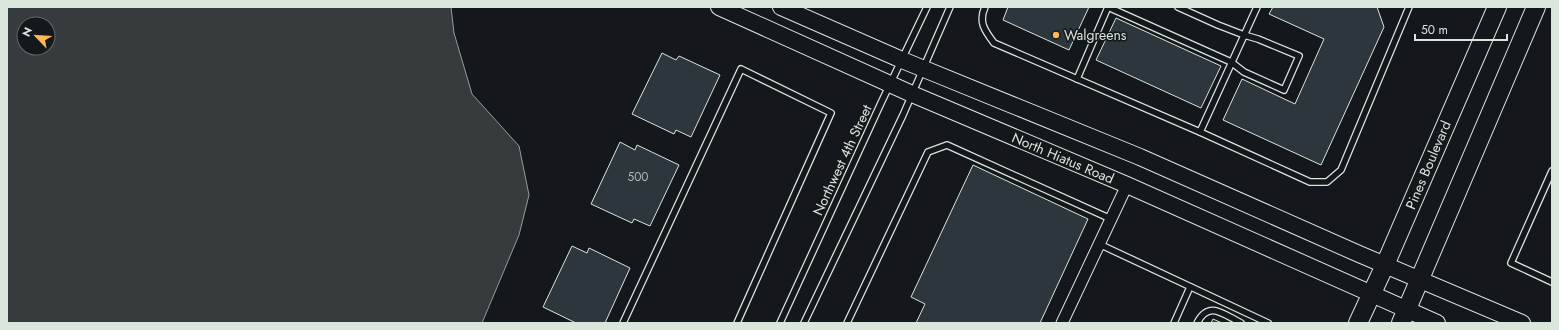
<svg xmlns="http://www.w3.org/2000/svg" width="1559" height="330" viewBox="0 0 1559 330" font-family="Jost,sans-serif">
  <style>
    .water { fill: #363b3e; stroke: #939e99; fill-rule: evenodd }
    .building { fill: #2c363c; stroke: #d8e6dc }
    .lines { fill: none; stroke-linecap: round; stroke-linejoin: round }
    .service-casing { stroke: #d8e6dc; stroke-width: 8 }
    .minor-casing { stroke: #d8e6dc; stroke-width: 13 }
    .secondary-casing { stroke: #d8e6dc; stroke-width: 18 }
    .trunk-casing { stroke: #d8e6dc; stroke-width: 20 }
    .service { stroke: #14181c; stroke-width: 5.5 }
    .minor { stroke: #14181c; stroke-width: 11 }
    .secondary { stroke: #14181c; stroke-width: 16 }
    .trunk { stroke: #14181c; stroke-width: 18 }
    .poi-dot { fill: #ffb74d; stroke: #14181c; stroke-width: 1.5 }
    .labels { text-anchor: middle; stroke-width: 3; stroke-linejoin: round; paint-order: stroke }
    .number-label { font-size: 12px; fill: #adbab4 }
    .poi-label { font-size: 14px; fill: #d8e6dc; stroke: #14181c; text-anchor: start }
    .street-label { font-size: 14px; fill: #d8e6dc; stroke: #14181c }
  </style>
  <rect width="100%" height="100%" fill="#14181c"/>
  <path class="water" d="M7,7h444l3,26 18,61 47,52 10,49 -10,40 -37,88h-475zM24,24h24v24h-24z"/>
  <g class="building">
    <polygon points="1008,7 1089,7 1069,50 1003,20"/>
    <polygon points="1273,7 1377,7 1384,27 1321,165 1223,120 1242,79 1295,104 1324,39 1269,14"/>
    <polygon points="1116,18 1221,66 1201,108 1096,60"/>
    <polygon points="662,53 676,60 679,56 720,75 691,137 676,130 674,134 632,114"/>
    <polygon points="620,142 635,150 637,145 679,165 650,226 634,219 632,223 591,204"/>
    <polygon points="973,165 1088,219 1040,323 916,323 925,304 911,297"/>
    <polygon points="572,246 587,253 589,248 630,268 605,323 576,323 543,307"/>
    <polygon points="1213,319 1222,323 1211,323"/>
  </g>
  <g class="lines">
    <defs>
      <g id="service">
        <path d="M985,7c-7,15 0,24 9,36l206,89"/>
        <polyline points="1108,7 1231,62 1244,72 1284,90 1299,56 1258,39 1244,35 1218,25 1178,7"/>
        <polyline points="1257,7 1200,132 1310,182 1327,182 1341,170 1409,7"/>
        <polyline points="1077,79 1108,7"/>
        <polyline points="1552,171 1511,263 1552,282"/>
        <polyline points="1099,244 1268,323"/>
        <polyline points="623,323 741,69 831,113 737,323"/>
        <polyline points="780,323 881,103 927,7"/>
        <polyline points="804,323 903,115 950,7"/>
        <polyline points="847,323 928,152 947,145 1111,219"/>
        <polyline points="1174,323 1190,287"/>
        <path d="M1197,323c12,-23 26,-9 44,0"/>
      </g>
      <polyline id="minor" points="1062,323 1127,185"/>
      <g id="secondary">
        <polyline points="719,7 912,94 1127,185 1437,323"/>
        <polyline points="781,7 902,60 1140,157 1359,254 1522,323"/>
      </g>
      <g id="trunk">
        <polyline points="1358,323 1385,265 1497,7"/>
        <polyline points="1401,323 1536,7"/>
      </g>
    </defs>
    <use href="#service" class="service-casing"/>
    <use href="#minor" class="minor-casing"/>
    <use href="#secondary" class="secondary-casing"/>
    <use href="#trunk" class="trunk-casing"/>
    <use href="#service" class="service"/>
    <use href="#minor" class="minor"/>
    <use href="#secondary" class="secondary"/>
    <use href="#trunk" class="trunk"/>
  </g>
  <circle class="poi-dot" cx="1056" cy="35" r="4"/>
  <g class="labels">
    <g class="number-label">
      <text x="638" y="181">500</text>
    </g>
    <g class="poi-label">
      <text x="1064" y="40">Walgreens</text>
    </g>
    <g class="street-label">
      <text transform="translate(1063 158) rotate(23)" y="5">North Hiatus Road</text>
      <text transform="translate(842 160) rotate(-65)" y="5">Northwest 4th Street</text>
      <text transform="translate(1428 165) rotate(-67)" y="5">Pines Boulevard</text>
    </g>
  </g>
  <rect width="1559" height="330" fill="none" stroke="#d8e6dc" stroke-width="16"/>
  <g transform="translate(36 36) rotate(295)"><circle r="19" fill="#14181c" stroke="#626a69"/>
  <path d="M0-3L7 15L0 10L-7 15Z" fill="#ffb74d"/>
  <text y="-6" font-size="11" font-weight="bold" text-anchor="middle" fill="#d8e6dc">N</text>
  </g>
  <path d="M1415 34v6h92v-6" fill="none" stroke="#d8e6dc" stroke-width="2"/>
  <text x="1421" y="34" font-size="12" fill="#d8e6dc" stroke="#14181c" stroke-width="3" paint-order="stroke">50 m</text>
</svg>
